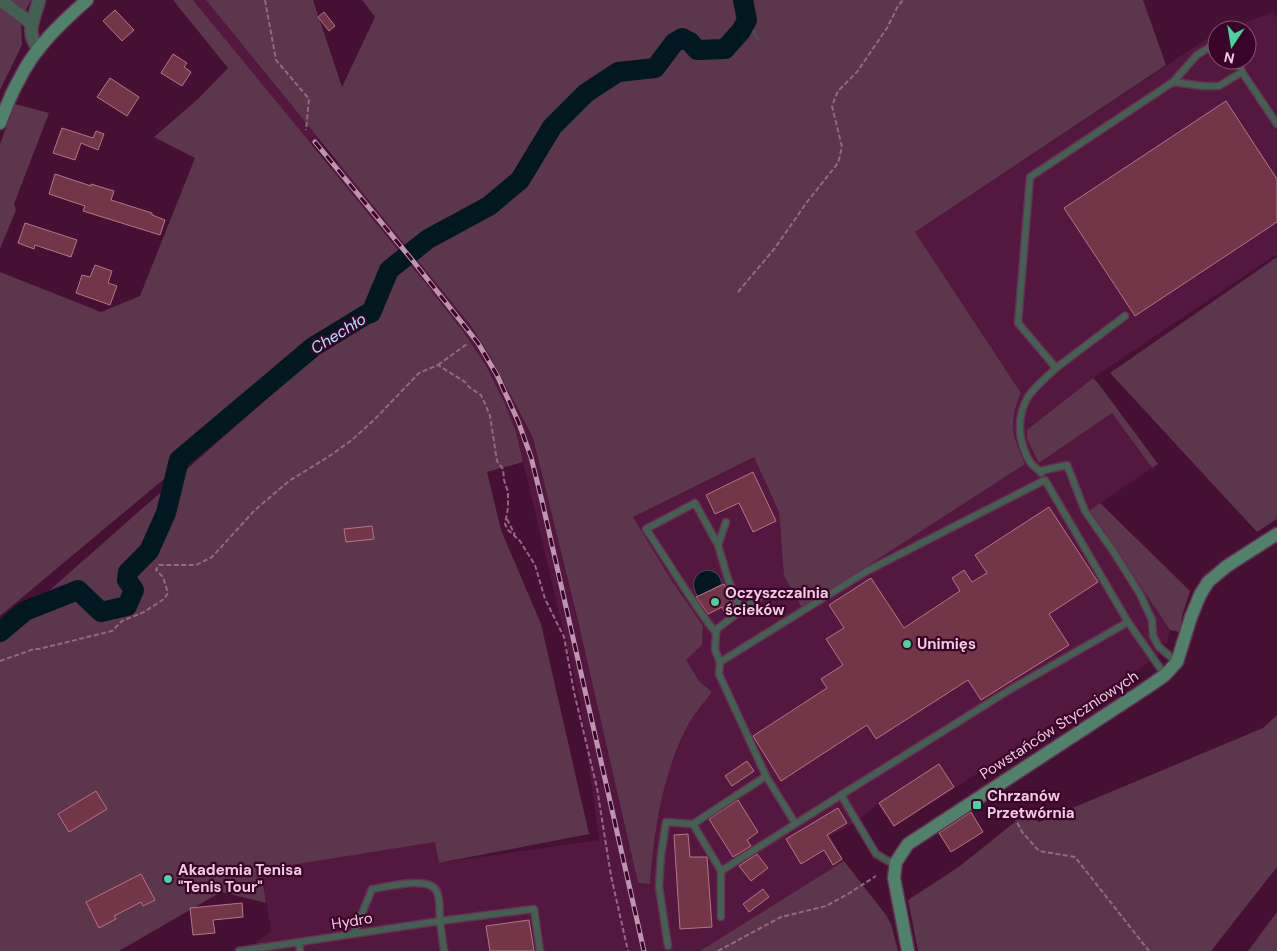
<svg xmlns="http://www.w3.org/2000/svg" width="1277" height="951" viewBox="0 0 1277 951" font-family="'DM Sans',sans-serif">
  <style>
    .built { fill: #541740 }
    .green { fill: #5b364d }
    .water { fill: #011820; stroke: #484e5a }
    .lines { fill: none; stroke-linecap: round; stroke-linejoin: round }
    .stream { stroke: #484e5a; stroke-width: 3 }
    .river { stroke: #011820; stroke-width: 20 }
    .building { fill: #733648; stroke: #ba7285 }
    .lane-casing { stroke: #643153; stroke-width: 9 }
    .street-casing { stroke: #643153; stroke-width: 15 }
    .secondary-casing { stroke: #643153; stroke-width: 15 }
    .path { stroke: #966885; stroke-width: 2; stroke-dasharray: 5 2.5; stroke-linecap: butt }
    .lane { stroke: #436153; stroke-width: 6 }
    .street { stroke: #436153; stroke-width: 12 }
    .secondary { stroke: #50816a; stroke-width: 12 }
    .rail-casing { stroke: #bd95ae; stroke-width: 5 }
    .rail { stroke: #3a042a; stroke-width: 3; stroke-dasharray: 9; stroke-linecap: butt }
    .poi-dot { fill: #48d49d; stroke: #3a042a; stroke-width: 2 }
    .labels { text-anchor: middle; stroke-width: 4.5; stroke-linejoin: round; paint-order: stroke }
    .poi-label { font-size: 15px; font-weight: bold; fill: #efcce0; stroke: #3a042a; text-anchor: start }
    .street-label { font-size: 15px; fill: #efcce0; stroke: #3a042a }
    .water-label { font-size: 16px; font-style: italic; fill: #a7e5fd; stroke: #3a042a }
  </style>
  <rect width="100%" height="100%" fill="#460f34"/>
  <g class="built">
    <polygon points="193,0 206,0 319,139 311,145"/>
    <polygon points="1273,12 1277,17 1277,254 1090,380 1027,430 1039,463 1112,413 1152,468 1090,510 1170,630 1167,644 1161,642 1157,651 1159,656 893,828 878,804 856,822 830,836 844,861 700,951 246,951 271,931 261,870 435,842 439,863 599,840 580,701 516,432 494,382 475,349 408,262 415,256 471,326 490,356 533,439 578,621 638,883 650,884 654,836 665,781 687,726 712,692 699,681 686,660 702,645 703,626 672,581 633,517 754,456 779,512 784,576 1025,464 1016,443 1012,422 1016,407 1021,393 915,232 1211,36 1217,33 1217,60 1247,60 1247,30 1226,30"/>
    <polygon points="338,162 408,247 401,253 331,168"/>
  </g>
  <g class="green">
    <polygon points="0,0 31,0 21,20 22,45 0,90"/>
    <polygon points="173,0 193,0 426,284 462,330 485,364 504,402 516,432 523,462 487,472 501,530 541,624 589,834 439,863 435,842 261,870 266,903 221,892 119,951 0,951 0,634 382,297 0,616 0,272 101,312 140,296 195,158 154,137 198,99 228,68"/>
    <path d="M206,0h107l29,87 33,-70 -13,-17h781l23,65 -251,167 106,161c-13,31 -9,41 4,71l-223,144 -18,-32 -5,-64 -25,-55 -121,60 39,64 31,45 -1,19 -16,15 13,21 13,11c-8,11 -19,23 -25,35 -25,49 -33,103 -37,157l-12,-1 -60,-262 -45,-183 -43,-82 -19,-30z"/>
    <polygon points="15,104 49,113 14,204 16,210 0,249 0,144"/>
    <polygon points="1277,257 1277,519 1257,532 1110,373"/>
    <polygon points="1093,378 1098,383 1158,464 1152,468 1112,413 1039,463 1027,439 1027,430"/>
    <polygon points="1100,503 1190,591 1182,616 1180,632 1170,630 1090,510"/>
    <polygon points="1277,715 1277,867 1211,951 918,951 908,900 960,866 1025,814 1039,822 1263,728"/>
    <polygon points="844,861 886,915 891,924 898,951 700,951"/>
    <polygon points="1277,912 1277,951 1248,951"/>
  </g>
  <path class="water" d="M707,570c9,1 13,5 15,14l-24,13c-8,-12 -5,-24 9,-27z"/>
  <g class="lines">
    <g class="stream">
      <polyline points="747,20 758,39"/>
      <polyline points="367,314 372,321"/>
    </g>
    <polyline class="river" points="0,632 25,611 78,590 101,612 127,606 134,590 127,580 128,572 149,551 166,513 179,460 313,347 367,314 371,313 389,270 428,239 489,206 520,180 552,127 586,93 618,72 655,68 674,43 682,38 690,42 697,50 725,49 741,31 747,20 743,0"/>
  </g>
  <g class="building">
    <polygon points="115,10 134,30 122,41 103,21"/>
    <polygon points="324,12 335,26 329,31 318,17"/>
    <polygon points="173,54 187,63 184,67 191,72 182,86 161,73"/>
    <polygon points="110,78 139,97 127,116 97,97"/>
    <polygon points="1226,101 1277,179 1277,222 1135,316 1064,208"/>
    <polygon points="62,128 93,138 96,131 104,134 98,150 81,143 75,160 53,153"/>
    <polygon points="55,174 91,186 91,184 114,191 111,200 152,213 152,215 165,220 160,235 83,211 85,206 49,194"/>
    <polygon points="25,223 77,240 71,257 35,245 34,249 18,243"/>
    <polygon points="95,265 112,271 108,283 117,286 110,305 76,293 82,275 90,277"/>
    <polygon points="753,472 776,521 753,532 739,503 715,514 706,495"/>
    <polygon points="1049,507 1098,582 1049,614 1069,645 981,700 968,680 876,739 867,725 781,781 753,736 827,688 821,679 843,665 826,639 844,628 829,605 871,578 904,628 960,591 952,578 964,570 972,582 987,573 975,555"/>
    <polygon points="372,526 374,539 346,542 344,529"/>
    <polygon points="724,584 735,608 725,613 722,607 708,614 696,597"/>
    <polygon points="747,761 754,771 732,786 725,776"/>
    <polygon points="939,764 954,787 894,826 879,803"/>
    <polygon points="96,791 107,809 69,832 58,814"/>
    <polygon points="738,800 758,832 747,840 751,846 733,857 709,819"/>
    <polygon points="838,808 847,823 827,835 842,859 833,865 824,850 801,864 786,839"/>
    <polygon points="971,812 983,832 951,852 939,833"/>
    <polygon points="688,834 690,857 707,857 712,927 680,929 674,835"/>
    <polygon points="757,854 768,868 751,881 739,866"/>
    <polygon points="141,874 155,900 143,906 141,902 114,916 116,919 99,928 86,902"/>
    <polygon points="763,889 769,897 749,912 743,904"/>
    <polygon points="242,903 243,917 213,920 215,933 193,935 190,908"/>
    <polygon points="529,920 534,951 490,951 486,926"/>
  </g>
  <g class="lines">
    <defs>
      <g id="lane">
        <polyline points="1238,60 1242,72 1277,124"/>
        <polyline points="1173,82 1203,86 1219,86 1242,72"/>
        <polyline points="1125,316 1056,368 1018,323 1030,177 1173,82 1197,55 1210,47 1217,46"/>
        <polyline points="1040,471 1067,465 1085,511 1115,554 1140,594 1152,620 1153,636 1159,647 1177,662"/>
        <path d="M1041,473c-3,-4 -8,-7 -11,-11 -12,-20 -14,-45 -2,-65 7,-11 19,-20 28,-29"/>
        <polyline points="726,522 718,545 728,579 741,610"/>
        <polyline points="766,592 718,628 716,633 715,650 720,662 719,674 724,685 766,776 795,823"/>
        <path d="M716,633c-26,-33 -46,-69 -70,-104l49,-26 23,42"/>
        <polyline points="720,662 867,571 1045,480 1128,622 1165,675"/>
        <polyline points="693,824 766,776"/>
        <polyline points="895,865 876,854 841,795 1011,689 1128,622"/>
        <polyline points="721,917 721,871 841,795"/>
        <path d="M354,933l18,-44c15,-2 55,-13 64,1 5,8 3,21 4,31l94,-12 6,42"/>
        <polyline points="299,942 300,951"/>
        <polyline points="668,946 659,887 661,855 666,822 693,824 721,871"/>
        <polyline points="239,951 440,921 444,951"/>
      </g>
      <g id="street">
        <polyline points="0,0 31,23"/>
        <path d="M39,49c-15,-17 -4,-31 0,-49"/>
      </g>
      <g id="secondary">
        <path d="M0,123c6,-15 11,-30 19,-43 15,-32 42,-57 68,-80"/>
        <polyline points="908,951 894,878 896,862 908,844 1145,689 1165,675 1177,662 1191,617 1200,595 1208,582 1227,566 1277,534"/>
      </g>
    </defs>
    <use href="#lane" class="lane-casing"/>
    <use href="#street" class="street-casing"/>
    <use href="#secondary" class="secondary-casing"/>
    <g class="path">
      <polyline points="265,0 276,60 309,99 306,130"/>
      <polyline points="738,292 775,248 807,202 838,163 842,147 832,106 838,91 857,72 887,28 898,6 903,0"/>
      <polyline points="438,365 467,344"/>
      <polyline points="507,519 515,535"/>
      <polyline points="0,661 34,649 39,649 112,631 122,621 144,612 164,599 168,593 163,577 156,570 159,565 196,565 212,557 255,510 289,481 328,457 352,440 375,419 419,373 438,365 465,382 469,387 481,395 486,406 490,416 497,461 503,469 504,480 508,492 508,508 505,524 508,530 520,541 535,565 545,599 564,637 574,692 597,788 611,876 628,951"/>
      <polyline points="1014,816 1022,832 1039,851 1075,857 1149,951"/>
      <polyline points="718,951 781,917 826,906 848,894 876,876"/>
    </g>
    <use href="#lane" class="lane"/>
    <use href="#street" class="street"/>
    <use href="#secondary" class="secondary"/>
    <defs>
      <polyline id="rail" points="315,142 413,261 478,343 497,375 518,421 531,457 542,501 644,951"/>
    </defs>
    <use href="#rail" class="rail-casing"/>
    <use href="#rail" class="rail"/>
  </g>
  <g class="poi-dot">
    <circle cx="715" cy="602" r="5"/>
    <circle cx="907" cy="644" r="5"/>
    <rect x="972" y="800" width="10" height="10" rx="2.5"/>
    <circle cx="168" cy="879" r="5"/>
  </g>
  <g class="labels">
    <g class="poi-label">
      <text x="725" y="598">Oczyszczalnia<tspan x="725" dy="17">ścieków</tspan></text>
      <text x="917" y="649">Unimięs</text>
      <text x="987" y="801">Chrzanów<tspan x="987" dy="17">Przetwórnia</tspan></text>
      <text x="178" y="875">Akademia Tenisa<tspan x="178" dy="17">"Tenis Tour"</tspan></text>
    </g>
    <g class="street-label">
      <text transform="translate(1059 725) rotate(-33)" y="5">Powstańców Styczniowych</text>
      <text transform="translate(352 921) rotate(-9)" y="5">Hydro</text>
    </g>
    <g class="water-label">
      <text transform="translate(338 333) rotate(-32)" y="6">Chechło</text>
    </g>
  </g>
  <g transform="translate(1232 45) rotate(192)"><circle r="24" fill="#3a042a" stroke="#825473"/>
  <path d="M0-4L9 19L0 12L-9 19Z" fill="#48d49d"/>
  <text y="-8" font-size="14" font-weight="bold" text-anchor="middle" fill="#efcce0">N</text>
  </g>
</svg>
